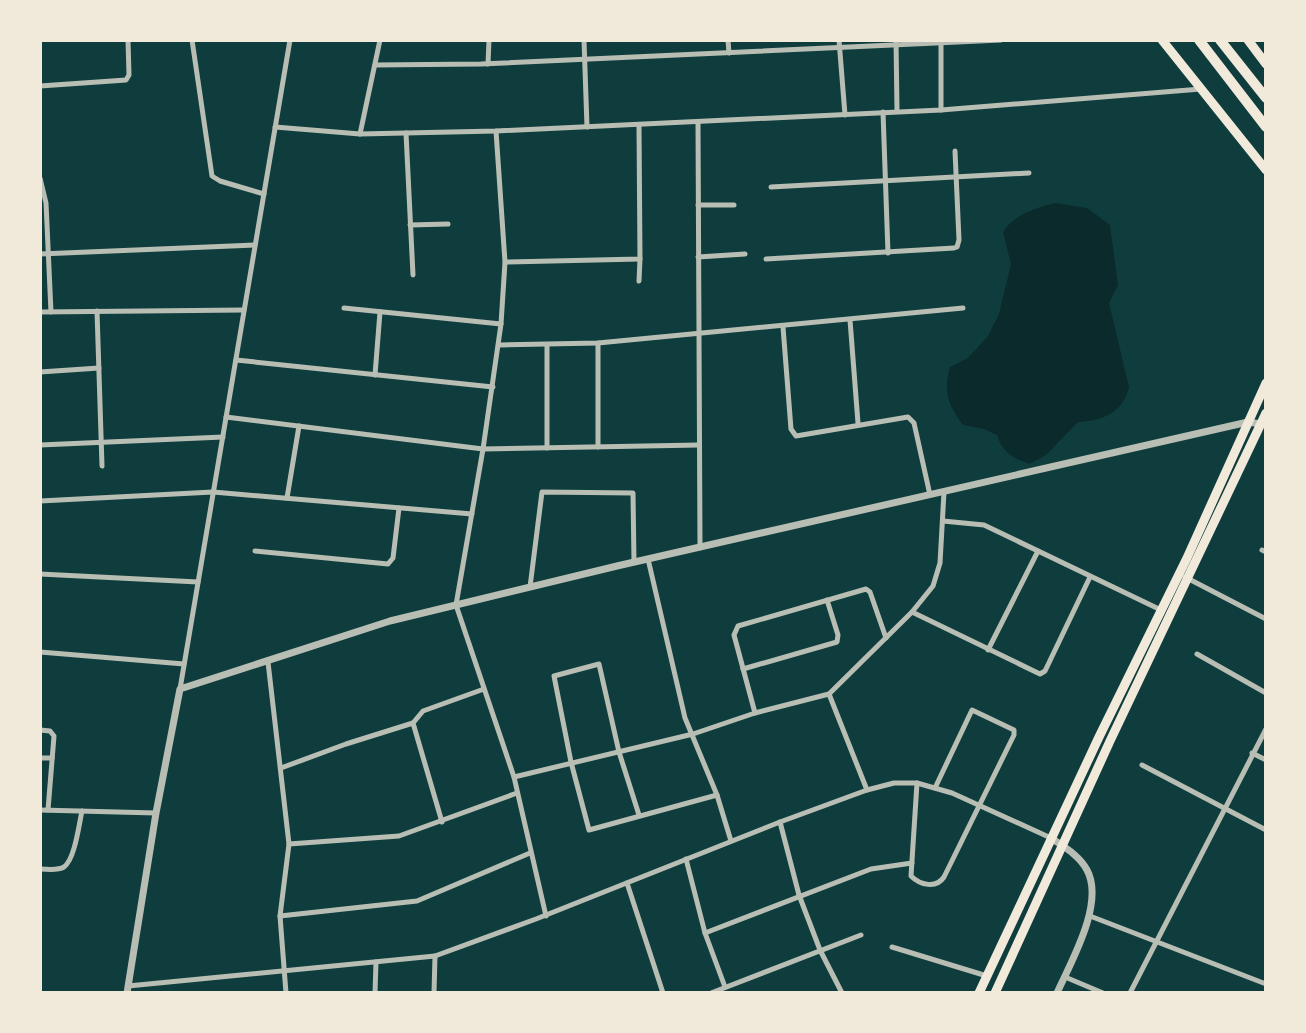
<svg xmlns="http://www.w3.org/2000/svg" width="1306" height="1033" viewBox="0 0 1306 1033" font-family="'Times New Roman',serif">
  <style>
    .water { fill: #0a2a2b }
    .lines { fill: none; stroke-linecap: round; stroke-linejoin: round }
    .minor { stroke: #b8beb3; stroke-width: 5 }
    .tertiary { stroke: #b8beb3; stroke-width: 7 }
    .primary { stroke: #f1e9da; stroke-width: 9 }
    .motorway { stroke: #f1e9da; stroke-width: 10 }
  </style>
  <rect width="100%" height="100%" fill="#0f3d3e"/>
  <path class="water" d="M1055,203l32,5 23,17 8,60 -9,18 20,84c-6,26 -27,34 -51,35l-32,33 -17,9c-16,-6 -27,-12 -32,-29l-13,-6 -21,-4c-15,-20 -20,-33 -13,-58l18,-9 20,-22 11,-22 12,-50 -8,-32c13,-19 31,-23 52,-29z"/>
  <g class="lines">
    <g class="minor">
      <polyline points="192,40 212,176 220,181 264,194"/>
      <polyline points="584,40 587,127"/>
      <polyline points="728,40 729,53"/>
      <polyline points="839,40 845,115"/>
      <polyline points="896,40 897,111"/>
      <polyline points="941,43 941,110"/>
      <polyline points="488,64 489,40"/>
      <polyline points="375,65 481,64 1001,40"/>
      <polyline points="40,86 126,80 129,75 128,40"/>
      <polyline points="883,112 888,253"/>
      <polyline points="698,122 700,548"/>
      <polyline points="275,127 360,134 496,131 941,110 1201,89"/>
      <polyline points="496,131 505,262 501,324 483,449 456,605 514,777 546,916"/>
      <polyline points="406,133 413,275"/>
      <polyline points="360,134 380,40"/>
      <polyline points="40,178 46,203 51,312"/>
      <polyline points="771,187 1029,173"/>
      <polyline points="698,205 734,205"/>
      <polyline points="410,225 448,224"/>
      <polyline points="40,254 255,245"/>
      <polyline points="698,257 745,254"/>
      <polyline points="766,259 954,248 957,247 959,240 955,151"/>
      <polyline points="505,262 640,259 639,125"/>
      <polyline points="639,281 640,259"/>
      <polyline points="344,308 501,324"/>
      <polyline points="97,311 102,466"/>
      <polyline points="40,312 244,310"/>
      <polyline points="850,320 858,423"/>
      <polyline points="783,327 791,429 796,436 908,417 914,423 930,495"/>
      <polyline points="598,343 598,447"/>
      <polyline points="499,345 598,343 963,308"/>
      <polyline points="236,360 493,387"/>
      <polyline points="40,372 99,368"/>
      <polyline points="375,375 380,312"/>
      <polyline points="226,417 483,449 699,445"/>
      <polyline points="40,445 223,437"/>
      <polyline points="547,448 547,345"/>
      <polyline points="287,498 299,426"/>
      <polyline points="40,501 213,492 472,514"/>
      <polyline points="943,521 984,525 1161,610"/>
      <polyline points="1262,550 1266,552"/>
      <polyline points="255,551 388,564 393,558 399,508"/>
      <polyline points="648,559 685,718 717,795 731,841"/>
      <polyline points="40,574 198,582"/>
      <polyline points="1185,577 1266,619"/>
      <polyline points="530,587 542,492 633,493 634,562"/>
      <polyline points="912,612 1040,674 1045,671 1090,577"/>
      <polyline points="988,650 1038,551"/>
      <polyline points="40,652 184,664"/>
      <polyline points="1197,654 1266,693"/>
      <polyline points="268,662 289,844 280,916 286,993"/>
      <polyline points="743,669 837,642 838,635 827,600"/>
      <polyline points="180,689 290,40"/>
      <polyline points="829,694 867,790"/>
      <polyline points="755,713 734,635 738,626 866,589 870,592 886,638"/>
      <polyline points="413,723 423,711 484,689"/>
      <polyline points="40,730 50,731 54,736 48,810"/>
      <polyline points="1252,753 1266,760"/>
      <polyline points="40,758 52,758"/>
      <polyline points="1142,765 1266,830"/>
      <polyline points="281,768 346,744 413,723 442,822"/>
      <polyline points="514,777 693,734 755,713 829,694 912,612 933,586 940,563 944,492"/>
      <path d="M917,783l-6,93c9,9 25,13 33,1l70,-142v-5l-42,-20 -37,78"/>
      <polyline points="40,810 156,813"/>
      <polyline points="639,815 619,752 599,664 554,676 571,762 589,830 717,795"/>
      <polyline points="780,822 799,895 820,950 842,993"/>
      <polyline points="289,844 399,836 517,793"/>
      <polyline points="686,859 705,933 725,987"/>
      <path d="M40,869c8,0 17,2 24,-2 11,-8 15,-43 18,-56"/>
      <polyline points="627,883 663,993"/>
      <polyline points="280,916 417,901 530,853"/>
      <polyline points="1090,916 1266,984"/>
      <polyline points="705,933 871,869 912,863"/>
      <polyline points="892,947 987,976"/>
      <polyline points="1065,977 1103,993"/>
      <polyline points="128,986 435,956 536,919 780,822 867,790 894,783 917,783 952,793 1051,838"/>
      <polyline points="375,993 376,962"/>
      <polyline points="434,993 435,956"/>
      <polyline points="711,993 861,935"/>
      <polyline points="1130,993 1266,729"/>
    </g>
    <g class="tertiary">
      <path d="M1051,838c13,9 28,17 36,32 18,33 -16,92 -30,123"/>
      <polyline points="127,993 156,813 180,689 390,621 617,566 1248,422 1261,424"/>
    </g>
    <g class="primary">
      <polyline points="1162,40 1266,170"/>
      <polyline points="1248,40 1266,64"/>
      <polyline points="979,993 1099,737 1187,558 1266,383"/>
      <polyline points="995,993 1110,741 1266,413"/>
    </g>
    <g class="motorway">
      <polyline points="1199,40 1266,127"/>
      <polyline points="1220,40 1266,98"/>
    </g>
  </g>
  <rect width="1306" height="1033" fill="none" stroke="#f1e9da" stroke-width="84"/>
</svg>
